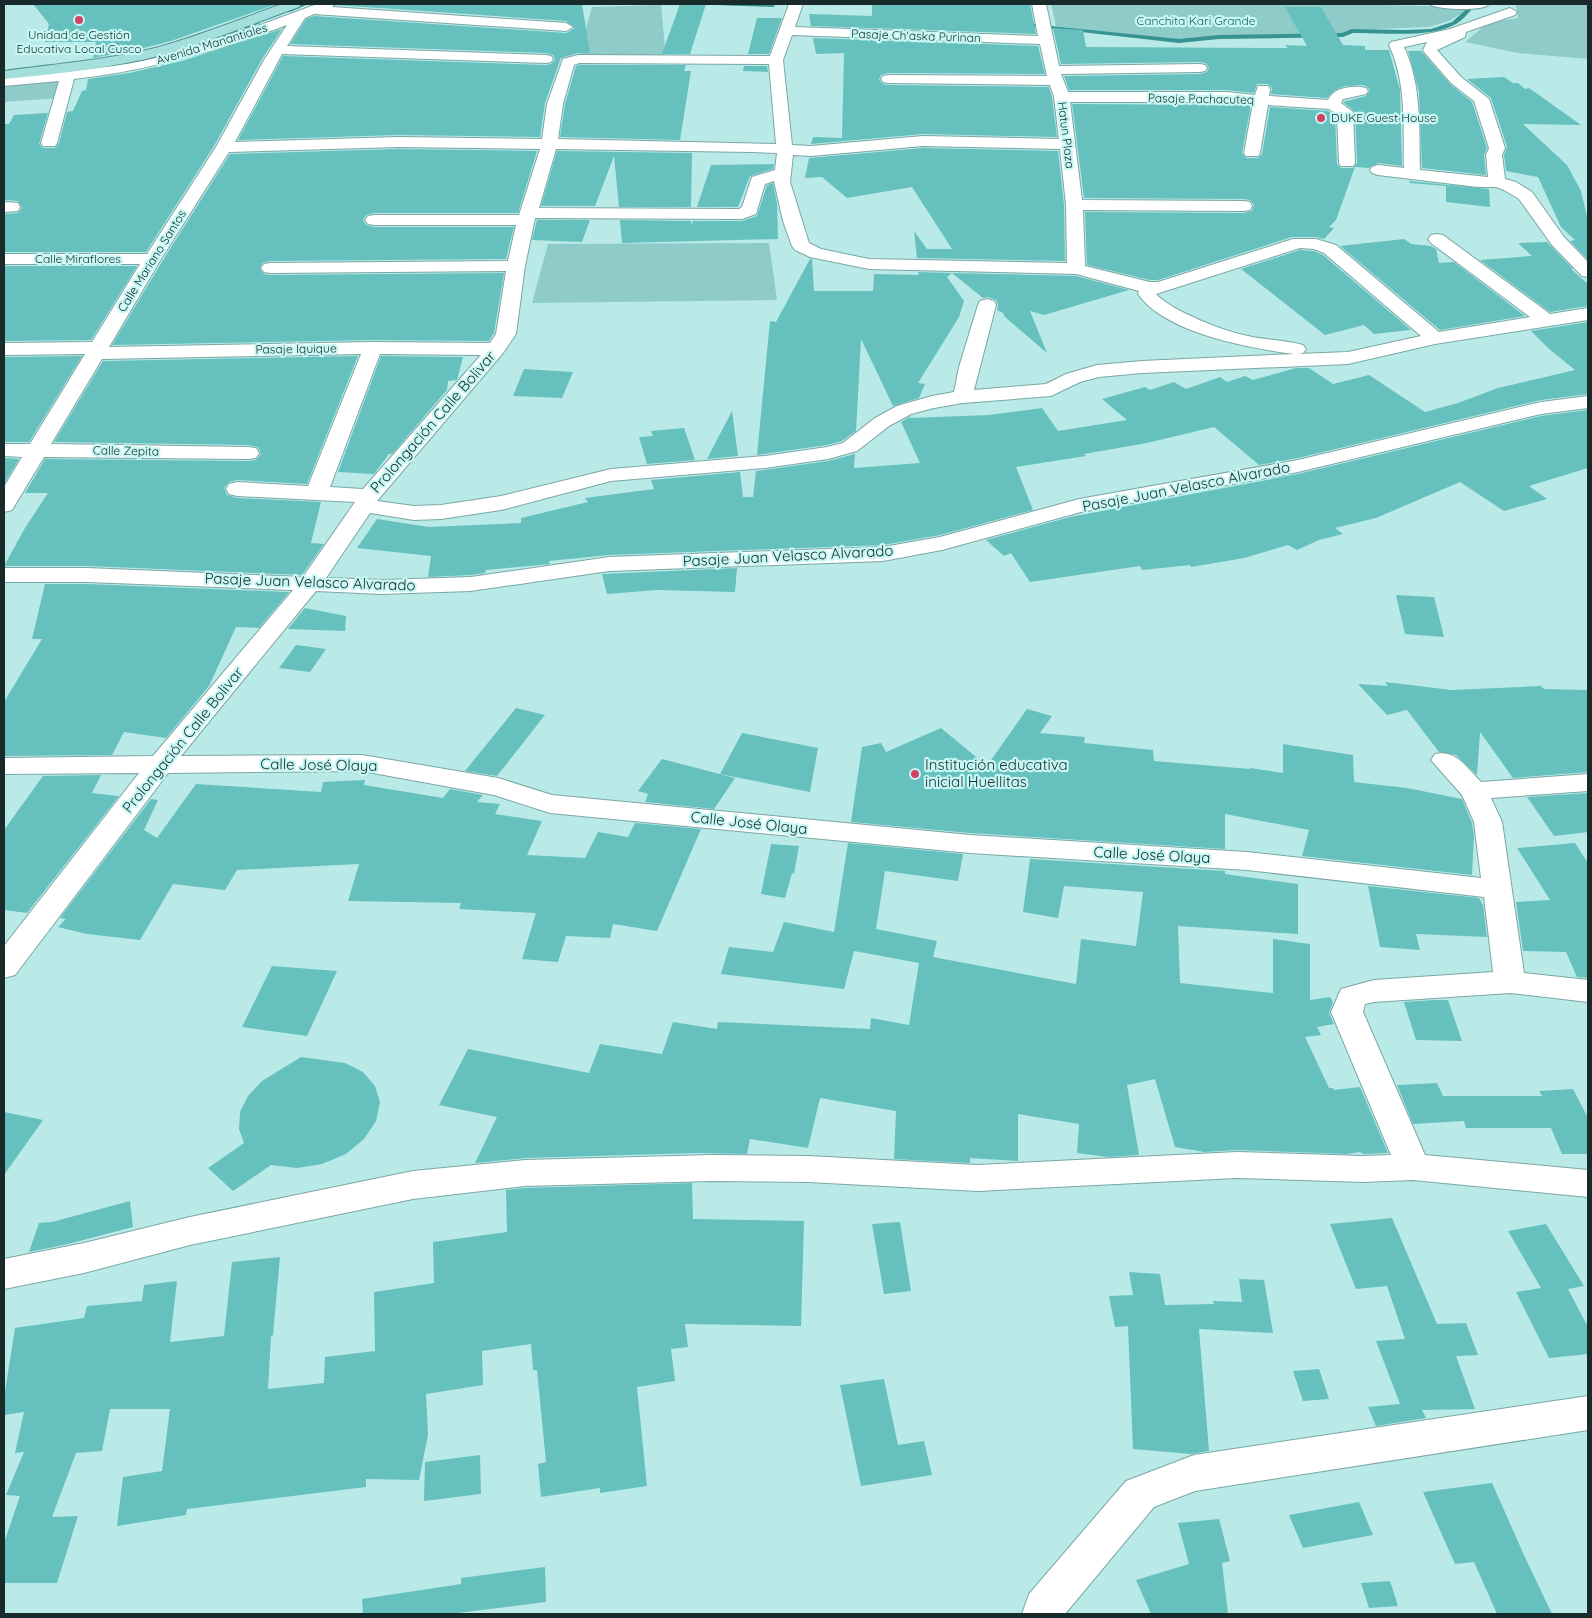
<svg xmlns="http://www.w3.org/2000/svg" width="1592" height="1618" viewBox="0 0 1592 1618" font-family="Quicksand,sans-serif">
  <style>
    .green { fill: #8ecbc9 }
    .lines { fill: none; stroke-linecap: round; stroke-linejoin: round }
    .stream { fill: #359391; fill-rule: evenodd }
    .building { fill: #66c0bd }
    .street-casing { stroke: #79a7a5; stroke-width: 2 }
    .secondary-casing { stroke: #79a7a5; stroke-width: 2 }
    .primary-casing { stroke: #4c928f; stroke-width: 2 }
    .street { fill: #fff; fill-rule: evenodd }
    .secondary { fill: #fff; fill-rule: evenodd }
    .primary { fill: #a4dfdd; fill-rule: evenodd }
    .poi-dot { fill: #d2425f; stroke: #c7f8f5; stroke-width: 2 }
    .labels { text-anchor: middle; stroke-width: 4.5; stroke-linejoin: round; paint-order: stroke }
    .far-park-label { font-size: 12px; fill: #125f5d; stroke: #c7f8f5 }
    .far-poi-label { font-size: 12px; fill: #182b2a; stroke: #c7f8f5 }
    .far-street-label { font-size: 12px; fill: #182b2a; stroke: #c7f8f5 }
    .street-label { font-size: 15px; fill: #182b2a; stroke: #c7f8f5 }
    .poi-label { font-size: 15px; fill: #182b2a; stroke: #c7f8f5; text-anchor: start }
  </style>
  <rect width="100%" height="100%" fill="#baeae8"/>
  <g class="green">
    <polygon points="1051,4 1334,4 1472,7 1449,21 1429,27 1351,30 1346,34 1220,37 1173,41 1056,26"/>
    <polygon points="1516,4 1588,4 1588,59 1518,53 1465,42 1488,23 1518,18"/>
    <polygon points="661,5 666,58 578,58 592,7"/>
    <polygon points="66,77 59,98 4,102 4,82"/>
    <polygon points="769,243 777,300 532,303 548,244"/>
  </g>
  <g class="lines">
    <g class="stream">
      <polygon points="302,4 308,4 290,12 286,11"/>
      <polygon points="713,4 773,5 775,6 773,7 715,5"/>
      <polygon points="852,4 886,4 884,5 854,5"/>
      <path d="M1469,7l4,1c-5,5 -10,12 -17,16 -28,15 -72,8 -103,9l-10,4 -124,2 -40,4 -160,-18 3,-2 157,16 40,-4 123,-2 10,-4 52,1 27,-1 21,-7z"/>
      <polygon points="258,20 260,23 217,41 158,57 155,55 213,39"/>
    </g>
  </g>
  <g class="building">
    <polygon points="33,4 277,4 171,41 136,50 93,58 96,42 45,42 49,24"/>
    <polygon points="337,4 582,4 590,53 578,53 561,58 545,103 540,137 398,135 238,140 283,56 546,65 551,64 555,60 553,55 546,53 290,44 306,19 314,16 566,33 575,28 566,21 336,5"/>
    <polygon points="680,4 706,4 690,54 662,54"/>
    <polygon points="872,4 1030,4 1036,34 811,26 809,14 872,16"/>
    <polygon points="1285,7 1321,7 1343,45 1365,46 1365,50 1389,50 1400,90 1402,166 1378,163 1369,168 1355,167 1336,220 1329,227 1334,228 1324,239 1316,237 1292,237 1158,280 1150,280 1087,265 1085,212 1244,213 1252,211 1254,205 1250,200 1244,199 1084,198 1072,104 1251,105 1242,153 1246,158 1258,158 1262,154 1270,107 1328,111 1335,115 1337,164 1341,168 1353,168 1357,163 1355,112 1343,102 1366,96 1370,90 1366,86 1361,85 1344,86 1334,91 1327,98 1271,94 1272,88 1268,84 1257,84 1254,93 1227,90 1069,90 1064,76 1200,74 1207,72 1209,67 1205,63 1200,62 1061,64 1053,28 1083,30 1086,47 1288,48 1285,45 1307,46"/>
    <polygon points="757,18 782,18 769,54 748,54"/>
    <polygon points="282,29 262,59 214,146 146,252 4,252 4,214 18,213 22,208 18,201 4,200 4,124 9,124 14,115 48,113 39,144 43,148 55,148 59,143 67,112 73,111 82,91 86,90 88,79 129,73 182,61"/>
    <polygon points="813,38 1038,46 1045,74 888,73 881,75 879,80 883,84 888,85 1049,87 1052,97 1057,137 923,134 811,144 813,137 842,138 844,53 816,54"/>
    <polygon points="1408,51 1421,51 1450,84 1472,102 1487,148 1484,155 1486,175 1422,168 1419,92"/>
    <polygon points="579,65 686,65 684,71 691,71 680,140 560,137 565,104 576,66"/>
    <polygon points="744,66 767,66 768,72 743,71"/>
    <polygon points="1504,77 1513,83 1518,83 1525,89 1529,88 1581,125 1523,124 1567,165 1581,191 1588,221 1588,260 1570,241 1575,240 1561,227 1538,177 1506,171 1504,155 1507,147 1491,98 1467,79"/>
    <polygon points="923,148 1058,151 1064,205 1065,261 917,258 914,231 927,249 952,249 912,187 847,198 822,177 805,178 809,158"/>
    <polygon points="398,149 537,151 518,213 374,213 366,215 363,220 366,225 374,227 514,227 506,259 270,261 262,263 260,269 264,274 270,275 504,273 494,333 489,341 373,340 112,345 163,260 230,154"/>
    <polygon points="557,151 692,153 691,207 619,207 614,156 595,206 541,206"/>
    <polygon points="774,164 773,169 750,176 738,207 697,207 711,165"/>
    <polygon points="1409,181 1489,189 1490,207 1446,202 1446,186 1410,183"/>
    <polygon points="773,183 777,203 778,239 622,243 620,220 691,221 691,225 693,221 742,221 757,216 767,185"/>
    <polygon points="537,220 590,220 582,242 532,240"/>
    <polygon points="1404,239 1411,244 1431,246 1436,249 1439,263 1454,262 1525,316 1440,330 1340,246"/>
    <polygon points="1547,242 1573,269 1571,269 1588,284 1588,306 1550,312 1480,260 1532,256 1518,243"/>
    <polygon points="1300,250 1314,251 1323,255 1411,330 1374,334 1364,325 1325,335 1241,269"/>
    <polygon points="810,259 812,259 814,291 873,291 874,274 919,275 918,272 952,273 947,277 964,301 959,317 918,383 925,384 919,398 893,406 861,339 856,431 842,441 827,445 757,455 770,321 776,322"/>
    <polygon points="4,266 137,266 91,340 4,341"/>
    <polygon points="952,273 1076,276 1129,290 1044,315 1030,311 1047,353 1005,317 1003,313 997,310 998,305 996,300 988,297 983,298"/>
    <polygon points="1588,322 1588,394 1541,400 1298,458 1259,465 1214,427 1147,443 1084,454 1086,456 1016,467 1033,510 940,535 883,545 609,555 549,561 550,564 486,570 485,573 471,575 428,577 431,556 357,548 377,519 429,527 521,523 521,518 588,502 585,498 654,489 651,480 740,472 743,497 753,497 756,471 828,461 855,454 854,468 920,463 901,422 911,416 910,418 989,415 1042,408 1058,431 1127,420 1102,399 1145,387 1150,390 1174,382 1186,389 1220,377 1227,382 1245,376 1253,380 1296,368 1309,368 1333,384 1369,375 1425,412 1458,403 1498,388 1575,370 1548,348 1531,331"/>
    <polygon points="82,356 29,442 4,442 4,357"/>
    <polygon points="358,356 307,484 237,480 229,482 224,488 227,495 237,498 321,502 311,543 324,544 302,575 87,566 4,566 25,528 48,493 25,493 45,459 248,461 256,460 261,454 258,447 248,445 54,442 103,361"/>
    <polygon points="381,356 463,357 457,380 448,381 447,390 392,454 389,454 374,474 338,472"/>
    <polygon points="524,369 573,372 562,398 513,396"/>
    <polygon points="1588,410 1588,468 1529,486 1547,499 1504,511 1460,482 1376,518 1335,528 1343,534 1319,540 1297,550 1288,545 1244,558 1191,567 1190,565 1142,570 1140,566 1030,582 1011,553 1004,556 986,540 1070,517 1298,474 1541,416"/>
    <polygon points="732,411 738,456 707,459"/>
    <polygon points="684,428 695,460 647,464 639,437 653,436 651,431"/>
    <polygon points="4,458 19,459 4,484"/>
    <polygon points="737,568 735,592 657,590 607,594 602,574"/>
    <polygon points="45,584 87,584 289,592 259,628 236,627 209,686 166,738 124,732 112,755 4,756 4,702 42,639 32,639"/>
    <polygon points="1396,595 1434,597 1444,637 1405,634"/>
    <polygon points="305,608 346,616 345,631 288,629"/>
    <polygon points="296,645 326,649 310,672 279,668"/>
    <polygon points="1385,682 1452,690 1541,686 1544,689 1588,690 1588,772 1513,778 1480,732 1477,775 1456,755 1439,752 1407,710 1387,715 1358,684 1388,686"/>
    <polygon points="516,708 545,715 497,776 465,771"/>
    <polygon points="1027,709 1052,716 1040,733 1085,737 1084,743 1153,750 1154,761 1250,769 1251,768 1283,773 1283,744 1353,755 1354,782 1407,788 1462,799 1472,823 1474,835 1472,875 1302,856 1309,830 1225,814 1225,849 970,833 851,822 862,747 881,743 886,752 941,728 987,766"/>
    <polygon points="742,733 818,748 810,792 720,774"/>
    <polygon points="662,759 735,778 714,809 645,802 648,794 638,791"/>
    <polygon points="101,775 92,793 119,796 27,913 4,910 4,830 43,776"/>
    <polygon points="365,780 364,785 443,798 450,789 483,795 477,802 500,804 495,814 542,821 527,855 585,858 598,832 628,837 635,823 701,829 657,931 613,924 610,938 566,936 558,962 522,959 536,913 459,909 461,903 348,901 359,864 237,870 225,890 173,884 140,940 87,934 58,927 66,919 60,918 151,799 158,800 144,830 157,838 196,784 321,792 323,782"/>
    <polygon points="1588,793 1588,832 1554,836 1527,797"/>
    <polygon points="848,843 963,854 958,881 885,871 876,929 937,941 933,957 1076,984 1081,939 1136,946 1143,892 1064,886 1058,918 1023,912 1030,859 1225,871 1225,874 1298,884 1298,934 1178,926 1180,983 1273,993 1273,939 1310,944 1310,1000 1330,997 1333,1002 1329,1013 1334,1024 1317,1027 1321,1035 1305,1037 1329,1088 1333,1088 1334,1090 1360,1087 1388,1153 1363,1154 1360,1152 1347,1154 1237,1150 1204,1152 1175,1147 1155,1079 1127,1085 1139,1155 1108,1157 1077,1153 1079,1124 1018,1114 1018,1161 970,1158 970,1163 894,1159 896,1111 820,1098 808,1148 750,1139 747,1154 697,1153 525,1158 475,1163 497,1117 439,1105 468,1049 589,1073 600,1044 662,1054 673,1022 717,1029 718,1022 870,1029 871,1018 909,1025 919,963 854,951 844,989 721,974 729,947 773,952 784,922 834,932"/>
    <polygon points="1575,843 1588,863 1588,978 1577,977 1566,952 1523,951 1516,902 1550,900 1517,848"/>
    <polygon points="771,844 799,846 794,874 792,873 785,898 761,894"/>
    <polygon points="1368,886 1479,898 1483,905 1487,937 1416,934 1420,950 1380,947"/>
    <polygon points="272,966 337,971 307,1036 242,1027"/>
    <polygon points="1434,1000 1448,1000 1462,1041 1416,1040 1404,1002"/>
    <polygon points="301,1057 345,1063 363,1072 375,1086 380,1102 376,1121 364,1139 346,1154 322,1164 297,1168 271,1165 233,1191 208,1168 244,1143 239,1129 240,1112 248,1096 262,1081"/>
    <polygon points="1437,1083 1443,1096 1542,1096 1539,1091 1573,1089 1588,1118 1588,1154 1562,1154 1551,1128 1466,1128 1464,1121 1413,1124 1397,1085"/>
    <polygon points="4,1112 43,1120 4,1175"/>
    <polygon points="692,1183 693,1219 804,1221 801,1326 685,1324 688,1347 671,1349 675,1381 637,1387 647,1486 600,1493 600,1488 541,1497 538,1464 546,1462 537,1370 533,1370 531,1344 482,1351 483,1385 426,1394 428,1435 419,1480 366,1479 366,1487 187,1509 186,1515 117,1526 123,1477 162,1471 170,1409 110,1409 102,1451 76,1453 52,1517 78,1516 57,1583 4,1583 4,1543 20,1496 6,1495 24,1452 15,1453 24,1412 4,1415 4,1398 15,1328 84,1318 87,1306 142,1301 144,1285 177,1281 170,1342 224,1336 232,1262 280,1257 273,1335 271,1336 268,1389 324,1383 325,1357 375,1351 374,1292 434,1283 433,1242 507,1232 506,1190 525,1188"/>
    <polygon points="130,1201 133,1227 68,1244 29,1252 39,1223 52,1222"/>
    <polygon points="1392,1218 1437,1324 1466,1323 1478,1355 1456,1356 1475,1409 1422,1410 1426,1418 1376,1426 1368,1407 1400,1404 1376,1341 1405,1339 1387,1286 1356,1289 1330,1224"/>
    <polygon points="900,1222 911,1291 884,1294 872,1224"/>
    <polygon points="1546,1224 1584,1286 1568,1289 1588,1327 1588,1354 1549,1358 1516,1292 1541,1288 1508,1231"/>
    <polygon points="1129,1272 1160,1274 1165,1305 1214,1304 1213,1301 1242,1302 1239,1279 1264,1280 1273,1333 1199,1329 1209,1451 1191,1454 1133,1449 1128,1326 1115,1327 1109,1296 1133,1295"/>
    <polygon points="1319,1369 1329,1399 1303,1401 1293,1371"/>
    <polygon points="884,1379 898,1445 924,1441 932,1475 861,1486 840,1385"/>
    <polygon points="480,1455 481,1494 424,1501 425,1462"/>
    <polygon points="1492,1483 1524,1555 1552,1614 1497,1614 1474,1562 1455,1564 1423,1492"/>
    <polygon points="1359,1502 1373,1535 1303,1548 1289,1515"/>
    <polygon points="1219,1519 1230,1561 1222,1563 1228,1614 1151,1614 1136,1580 1189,1564 1178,1523"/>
    <polygon points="545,1567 546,1602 449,1614 363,1614 362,1599 461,1584 461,1578"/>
    <polygon points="1390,1581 1398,1606 1369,1608 1361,1583"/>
  </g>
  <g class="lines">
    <defs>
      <g id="street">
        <path d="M317,4h18l-3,3 234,16 7,4 -7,4 -252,-17 -9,4 -18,28 259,9 5,1 2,3 -2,3 -5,1 -264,-9 -47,88 163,-5 144,2 5,-35 16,-45 15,-4 192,1 19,-52h14l-8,23 243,9 -6,-32h14l13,62 141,-2 5,1 2,3 -2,3 -5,1 -139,2 7,18h159l28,3 3,-9h10l2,3 -1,7 59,4c6,-13 25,-15 38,-12l2,3 -2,3 -23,5 -2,4 12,9 2,51 -2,3h-12l-2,-3 -2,-49 -8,-5 -61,-4 -8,48 -2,3h-12l-2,-3 9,-50 -26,-1h-157l12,98 162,1 6,1 2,4 -2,4 -6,1 -161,-1 2,56 65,16h8l135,-43h23l20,6 103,87 91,-15 -99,-74 -3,-4 3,-4 6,-1 6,1 107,79 38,-6v12l-153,24 -87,20 -206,9 -43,4 -19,5 -29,14 -88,7 -29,5 -23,6 -22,12 -32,25 -29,8 -63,9 -154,13 -110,29 -60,9 -27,1 -44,-7 -44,65 56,2 89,-3 138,-20 274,-10 57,-10 139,-38 219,-39 243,-58 47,-6v12l-47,6 -243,58 -217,40 -139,38 -59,11 -274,10 -138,20 -89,3 -66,-3 -135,165 181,-1 136,23 54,17 418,40 277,17 234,26 -7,-56 -12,-27 -31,-35 4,-6c21,-5 32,14 46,28l107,-8v17l-97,7 11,24 22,151 64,7v22l-78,-9 -136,9 -9,2 -2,8 62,143 163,15v27l-175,-17 -50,2 -126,-4 -259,13 -170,-9 -96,-1 -187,5 -112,13 -223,46 -106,28 -80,16v-30l80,-16 106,-26 223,-46 112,-11 187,-5 96,1 170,9 259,-13 126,4 28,-1 -60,-143 10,-23 33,-9 119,-8 -9,-75 -237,-27 -277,-17 -420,-40 -56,-18 -132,-24 -194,2 -153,202 -11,3v-32l135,-173 -135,1v-16l149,-2 140,-166 -206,-8h-83v-14h83l216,9 52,-75 -118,-6 -8,-2 -3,-5 3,-5 8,-2 71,4 53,-132 -259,5 -51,85 197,3 8,1 3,5 -3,5 -8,1 -204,-2 -32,53 -8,2v-25l18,-30 -18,-1v-12h26l55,-90 -81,1v-12l88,-1 48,-78h-136v-10h143l69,-107 48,-87 23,-35c-70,26 -139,46 -213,54l-17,64 -2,3h-12l-2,-3 18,-62 -55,5v-8c48,-6 96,-8 143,-18 58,-13 114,-35 170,-56zM792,35l248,9 7,32 -159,-1 -5,1 -2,3 2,3 5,1 162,2 4,12 5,42 -136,-3 -112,10 -19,-1 -9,-85zM579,63l190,1 7,80 -218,-5 5,-35 11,-39zM923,146l137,3 6,56 1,58 -198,-4 -48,-10 -12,-6 -19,-61 3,-27 18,1zM398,147l142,2 -21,66h-145l-6,1 -3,4 3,4 6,1h142l-8,36 -238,2 -6,1 -3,4 3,4 6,1 236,-2 -10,63 -6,9 -117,-1 -264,5 52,-88 68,-107zM556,149l196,3 25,1 -2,17 -23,7 -10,30 -3,2 -200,-1zM774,181l9,40 9,25 3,4 15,7 59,12 207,5 63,17 -1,3c27,39 111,54 156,60l-152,7 -45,4 -31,9 -20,10 -72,6 22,-85 -2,-4 -7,-2 -7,2 -2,4 -19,62 -5,25 -22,4 -35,10 -22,12 -32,25 -16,4 -62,9 -154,13 -110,27 -60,9 -27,1 -37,-5 126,-148 13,-19 9,-68 10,-48 207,1 14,-5 9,-30zM1300,248l14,1 10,4 97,83 -73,16 -50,2 5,-1 3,-4 -3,-4c-18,-5 -37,-5 -55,-9 -22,-4 -77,-25 -92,-42zM380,354l101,1 -118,134 -33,-2z"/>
        <path d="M1510,8l7,4 -2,3 -49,17 -1,5 -28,13 24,27 28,22 16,49 -3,7 3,24 11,3 16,10 32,45 24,25v15l-6,-1 -30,-31 -33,-46 -15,-9 -8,-3h-18l-100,-12 -6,-2 -2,-3 2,-3 6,-2 26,3c-1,-41 3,-85 -15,-123l2,-3 59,-13zM1427,42l-4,8 2,3 26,30 23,18 15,47 -3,7 2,22 -68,-7c-1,-40 2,-85 -16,-123z"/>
        <polygon points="4,202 18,203 20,207 18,211 4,212"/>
        <polygon points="1588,1396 1588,1430 1195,1491 1154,1507 1065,1614 1022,1614 1029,1594 1126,1481 1194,1455"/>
      </g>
      <path id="secondary" d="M1430,4h57l1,1c-6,6 -52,5 -58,-1z"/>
      <path id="primary" d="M282,4h19l-2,3c-44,16 -88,34 -133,47 -53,14 -108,20 -162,25v-8c50,-7 102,-11 151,-23 44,-12 85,-29 127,-44z"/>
    </defs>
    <use href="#street" class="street-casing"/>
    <use href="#secondary" class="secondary-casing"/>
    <use href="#primary" class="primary-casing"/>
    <use href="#street" class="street"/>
    <use href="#secondary" class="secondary"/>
    <use href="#primary" class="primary"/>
  </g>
  <g class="poi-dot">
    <circle cx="79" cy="20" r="5"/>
    <circle cx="1321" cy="118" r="5"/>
    <circle cx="915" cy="774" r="5"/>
  </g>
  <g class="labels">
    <g class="far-park-label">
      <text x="1196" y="25">Canchita Kari Grande</text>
    </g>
    <g class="far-poi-label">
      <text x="79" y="39">Unidad de Gestión<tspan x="79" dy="14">Educativa Local Cusco</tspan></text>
      <text x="1331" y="122" text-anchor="start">DUKE Guest House</text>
    </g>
    <g class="far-street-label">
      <text transform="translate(916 36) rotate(2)" y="4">Pasaje Ch'aska Purinan</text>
      <text transform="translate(212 44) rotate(-17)" y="4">Avenida Manantiales</text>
      <text transform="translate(1201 99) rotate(1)" y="4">Pasaje Pachacuteq</text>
      <text transform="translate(1066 135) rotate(83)" y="4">Hatun Plaza</text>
      <text x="78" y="263">Calle Miraflores</text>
      <text transform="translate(152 261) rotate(-58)" y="4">Calle Mariano Santos</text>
      <text transform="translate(296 349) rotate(-1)" y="4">Pasaje Iquique</text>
      <text transform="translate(126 451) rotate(1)" y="4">Calle Zepita</text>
    </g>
    <g class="street-label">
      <text transform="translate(433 422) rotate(-49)" y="5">Prolongación Calle Bolivar</text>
      <text transform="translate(1186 487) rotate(-11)" y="5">Pasaje Juan Velasco Alvarado</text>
      <text transform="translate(788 556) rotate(-3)" y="5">Pasaje Juan Velasco Alvarado</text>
      <text transform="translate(310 582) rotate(2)" y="5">Pasaje Juan Velasco Alvarado</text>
      <text transform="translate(183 740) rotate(-51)" y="5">Prolongación Calle Bolivar</text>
      <text transform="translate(319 765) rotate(1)" y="5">Calle José Olaya</text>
      <text transform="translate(749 823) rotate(6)" y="5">Calle José Olaya</text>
      <text transform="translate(1152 855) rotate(3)" y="5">Calle José Olaya</text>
    </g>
    <g class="poi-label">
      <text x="925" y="770">Institución educativa<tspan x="925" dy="17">inicial Huellitas</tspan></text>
    </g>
  </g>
  <rect width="1592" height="1618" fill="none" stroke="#182b2a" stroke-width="10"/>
</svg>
